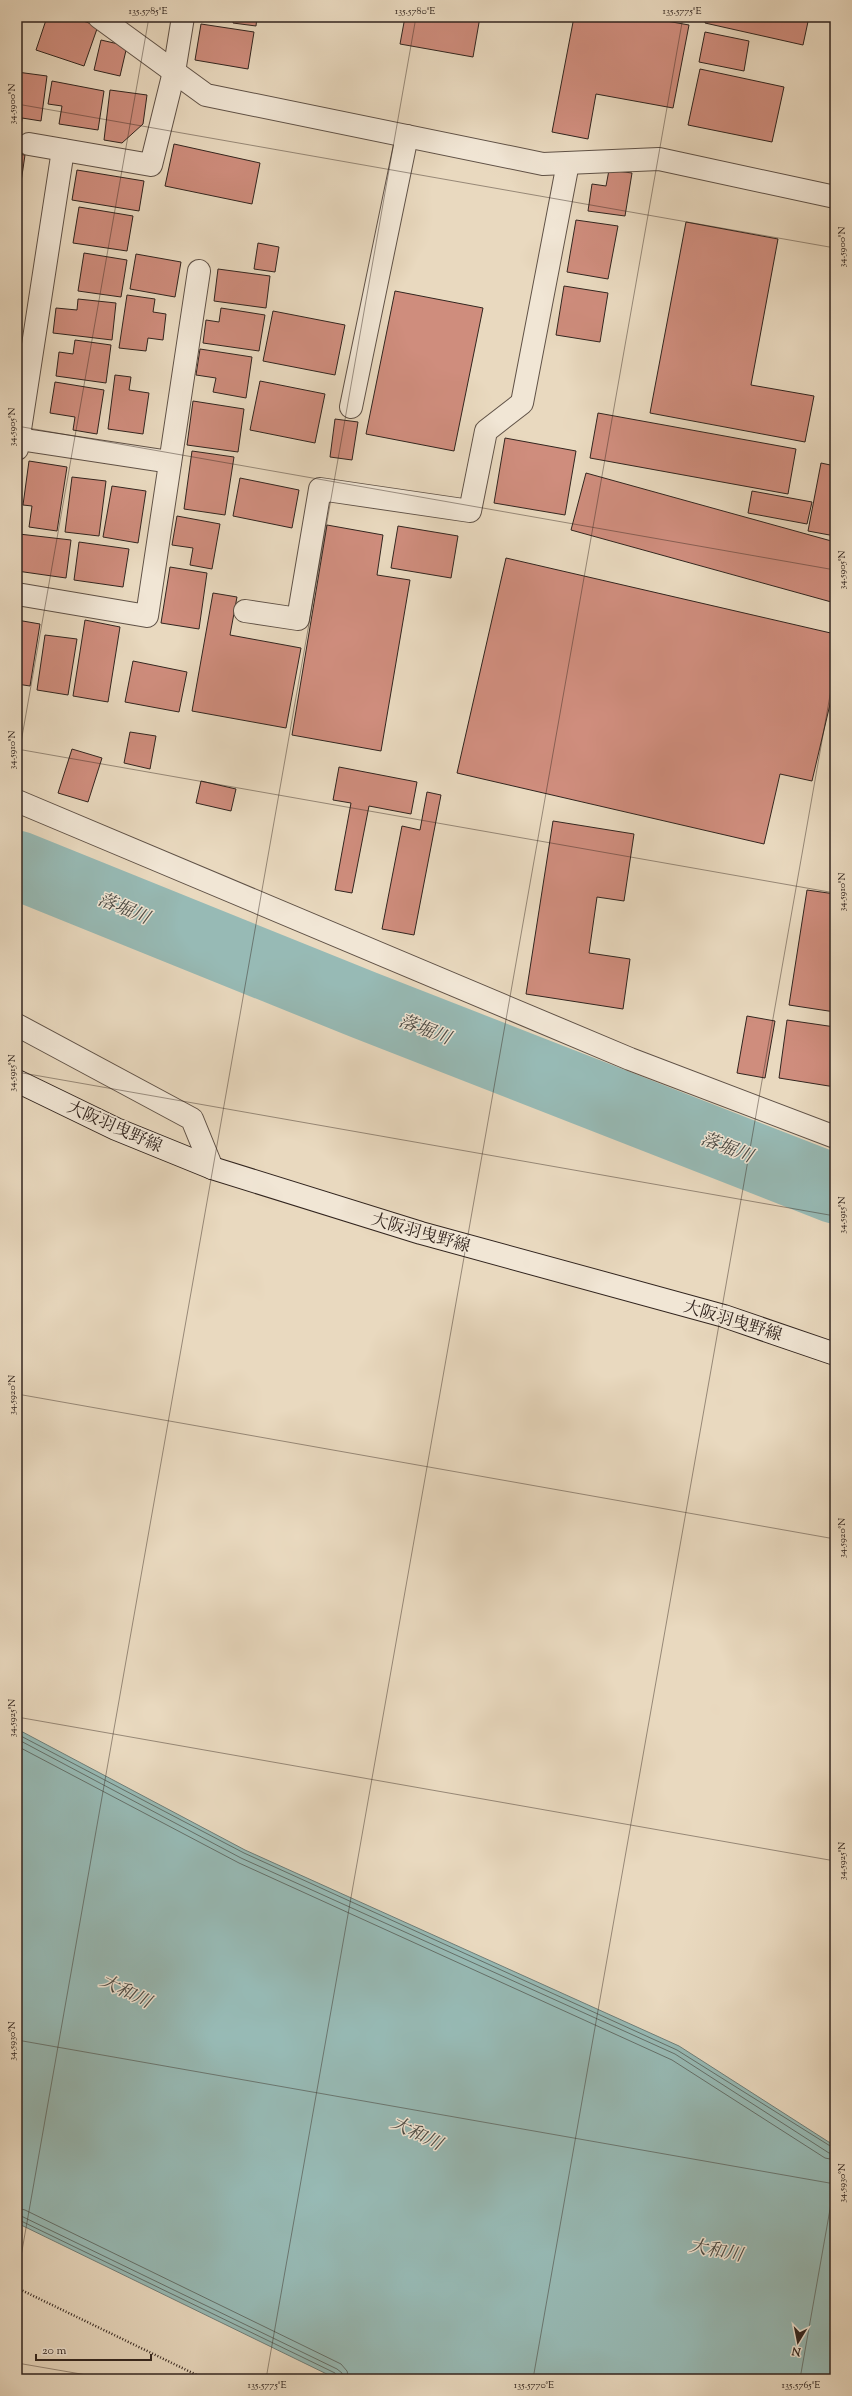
<svg xmlns="http://www.w3.org/2000/svg" width="852" height="2396" viewBox="0 0 852 2396" font-family="'Sorts Mill Goudy','Noto Serif JP',serif">
  <style>
    .water { fill: #97bab5; stroke: #6f7e79 }
    .lines { fill: none; stroke-linecap: round; stroke-linejoin: round }
    .shore { stroke: #64706a; stroke-width: 1 }
    .river { stroke: #97bab5; stroke-width: 69 }
    .building { fill: #cf8d7d; stroke: #32251f }
    .street-casing { stroke: #605247; stroke-width: 24 }
    .secondary-casing { stroke: #32251f; stroke-width: 24 }
    .path { stroke: #32251f; stroke-width: 2.5; stroke-dasharray: 1 2; stroke-linecap: butt }
    .street { stroke: #f1e6d5; stroke-width: 22 }
    .secondary { stroke: #f1e6d5; stroke-width: 22 }
    .ticks { fill: none; stroke: #32251f; stroke-width: 1; stroke-opacity: 0.45 }
    .labels { text-anchor: middle; stroke-width: 3; stroke-linejoin: round; paint-order: stroke }
    .street-label { font-size: 17px; fill: #32251f; stroke: #f1e6d5 }
    .water-label { font-size: 18px; font-style: italic; fill: #4b4a44; stroke: #f1e6d5 }
    .neatline { fill: none; stroke: #32251f; stroke-width: 1.5 }
    .ticks-label { font-size: 10px; text-anchor: middle; fill: #32251f }
  </style>
  <rect width="100%" height="100%" fill="#e9d9bf"/>
  <filter id="stains"><feTurbulence type="fractalNoise" baseFrequency=".005" numOctaves="4"/><feColorMatrix values="0 0 0 0 .2 0 0 0 0 .09 0 0 0 0 .02 0 0 0 .5 -.17"/></filter>
  <radialGradient id="worn" r=".72"><stop offset=".6" stop-color="#630" stop-opacity="0"/><stop offset="1" stop-color="#630" stop-opacity=".3"/></radialGradient>
  <polygon class="water" points="17,1729 245,1850 679,2046 835,2146 835,2379 337,2379 17,2223"/>
  <g class="lines">
    <g class="shore">
      <polyline points="17,1734 244,1853 677,2050 835,2149"/>
      <polyline points="17,1739 241,1858 675,2054 829,2153 835,2154"/>
      <polyline points="17,1746 239,1863 672,2060 825,2158 835,2160"/>
      <polyline points="17,2208 25,2210 341,2364 347,2371 349,2379"/>
      <polyline points="17,2214 337,2369 342,2373 343,2379"/>
      <polyline points="17,2219 335,2373 338,2379"/>
    </g>
    <polyline class="river" points="17,865 364,1005 835,1189"/>
  </g>
  <g class="building">
    <polygon points="47,17 71,17 98,26 84,66 36,50"/>
    <polygon points="234,17 257,17 256,26 233,23"/>
    <polygon points="405,17 480,17 473,57 400,44"/>
    <polygon points="574,17 644,17 689,25 673,108 596,94 588,139 552,132"/>
    <polygon points="706,17 809,17 803,45 705,23"/>
    <polygon points="201,24 254,32 248,69 195,60"/>
    <polygon points="705,32 749,41 744,71 699,62"/>
    <polygon points="101,40 127,46 120,76 94,70"/>
    <polygon points="700,69 784,87 772,142 688,125"/>
    <polygon points="17,72 47,76 41,121 22,118 21,129 17,128"/>
    <polygon points="52,81 104,91 98,130 59,124 62,106 48,104"/>
    <polygon points="110,90 147,95 143,124 122,143 104,140"/>
    <polygon points="174,144 260,163 252,204 165,186"/>
    <polygon points="17,154 25,155 20,189 17,189"/>
    <polygon points="77,170 144,181 139,211 72,200"/>
    <polygon points="609,170 632,173 625,216 588,211 592,184 606,186"/>
    <polygon points="79,207 133,216 127,251 73,243"/>
    <polygon points="576,220 618,226 608,279 567,272"/>
    <polygon points="686,222 778,239 751,385 814,396 805,442 650,413"/>
    <polygon points="258,243 279,247 275,272 254,269"/>
    <polygon points="84,253 127,260 121,297 78,291"/>
    <polygon points="136,254 181,262 175,297 130,289"/>
    <polygon points="218,269 270,276 266,308 214,301"/>
    <polygon points="564,286 608,293 600,342 556,335"/>
    <polygon points="395,291 483,308 454,451 366,434"/>
    <polygon points="127,295 155,299 153,312 166,314 163,340 148,338 146,351 119,348"/>
    <polygon points="78,299 116,303 112,340 53,333 56,308 77,310"/>
    <polygon points="221,308 265,315 259,351 203,343 206,320 219,322"/>
    <polygon points="273,311 345,325 335,375 263,361"/>
    <polygon points="75,340 111,345 106,383 56,376 59,352 73,354"/>
    <polygon points="200,349 252,357 246,398 213,392 216,378 196,375"/>
    <polygon points="115,375 131,377 129,390 149,393 143,434 108,429"/>
    <polygon points="260,381 325,394 315,443 250,430"/>
    <polygon points="55,382 104,390 97,434 73,430 75,417 50,413"/>
    <polygon points="193,401 244,409 238,452 187,445"/>
    <polygon points="598,413 796,449 788,494 590,458"/>
    <polygon points="335,419 358,422 352,460 330,457"/>
    <polygon points="505,438 576,451 565,515 494,503"/>
    <polygon points="192,451 234,457 225,515 184,509"/>
    <polygon points="29,461 67,467 57,531 29,527 32,506 23,505"/>
    <polygon points="821,463 835,466 835,536 808,531"/>
    <polygon points="586,473 835,542 835,603 571,530"/>
    <polygon points="72,477 106,481 99,536 65,532"/>
    <polygon points="240,478 299,490 292,528 233,516"/>
    <polygon points="112,486 146,491 138,543 103,537"/>
    <polygon points="752,491 812,502 807,524 748,513"/>
    <polygon points="177,516 220,524 212,569 190,565 193,548 172,545"/>
    <polygon points="327,525 383,535 377,575 410,580 381,751 292,735"/>
    <polygon points="398,526 458,536 451,578 391,568"/>
    <polygon points="19,534 71,540 66,578 17,571"/>
    <polygon points="79,542 129,549 123,587 74,580"/>
    <polygon points="506,558 835,634 835,683 812,781 780,774 764,844 457,773"/>
    <polygon points="170,567 207,573 199,629 161,623"/>
    <polygon points="213,593 237,597 230,635 301,648 286,728 192,711"/>
    <polygon points="17,620 40,624 30,686 17,684"/>
    <polygon points="85,620 120,627 108,702 73,696"/>
    <polygon points="45,635 77,639 68,695 37,690"/>
    <polygon points="133,661 187,672 179,712 125,702"/>
    <polygon points="130,732 156,736 150,769 124,763"/>
    <polygon points="72,749 102,758 88,802 58,793"/>
    <polygon points="339,767 417,782 411,814 369,806 352,893 335,890 351,803 333,800"/>
    <polygon points="201,781 236,789 231,811 196,803"/>
    <polygon points="427,792 441,795 414,935 382,929 402,826 420,830"/>
    <polygon points="553,821 634,834 624,901 597,897 589,953 630,959 623,1009 526,994"/>
    <polygon points="807,890 835,894 835,1012 789,1005"/>
    <polygon points="747,1016 775,1021 765,1078 737,1073"/>
    <polygon points="787,1020 835,1027 835,1087 779,1078"/>
  </g>
  <g class="lines">
    <defs>
      <g id="street">
        <polyline points="99,17 206,95 543,164 659,159 835,197"/>
        <polyline points="29,144 151,165 174,72 183,17"/>
        <polyline points="351,407 407,136"/>
        <polyline points="19,439 170,462"/>
        <polyline points="17,449 63,150"/>
        <polyline points="17,594 147,616 199,271"/>
        <polyline points="245,611 298,619 320,489 470,511 486,431 522,403 568,163"/>
        <polyline points="17,801 630,1059 835,1137"/>
        <polyline points="17,1025 192,1119 212,1168"/>
      </g>
      <polyline id="secondary" points="17,1081 116,1129 212,1168 421,1233 724,1316 835,1354"/>
    </defs>
    <use href="#street" class="street-casing"/>
    <use href="#secondary" class="secondary-casing"/>
    <polyline class="path" points="17,2288 205,2379"/>
    <use href="#street" class="street"/>
    <use href="#secondary" class="secondary"/>
  </g>
  <path class="ticks" d="M17,104l818,144M17,426l818,144M17,749l818,144M17,765l132,-748M17,1072l818,144M17,1394l818,145M17,1717l818,144M17,2040l818,144M17,2279l399,-2262M17,2363l93,16M266,2379l417,-2362M533,2379l302,-1712M800,2379l35,-198"/>
  <g class="labels">
    <g class="street-label">
      <text transform="translate(115 1126) rotate(24)" y="6">大阪羽曳野線</text>
      <text transform="translate(421 1232) rotate(16)" y="6">大阪羽曳野線</text>
      <text transform="translate(733 1320) rotate(17)" y="6">大阪羽曳野線</text>
    </g>
    <g class="water-label">
      <text transform="translate(124 908) rotate(22)" y="6">落堀川</text>
      <text transform="translate(425 1029) rotate(21)" y="6">落堀川</text>
      <text transform="translate(727 1147) rotate(21)" y="6">落堀川</text>
      <text transform="translate(126 1991) rotate(26)" y="6">大和川</text>
      <text transform="translate(417 2133) rotate(26)" y="6">大和川</text>
      <text transform="translate(716 2250) rotate(11)" y="6">大和川</text>
    </g>
  </g>
  <rect width="852" height="2396" fill="none" stroke="#e9d9bf" stroke-width="44"/>
  <g transform="translate(798 2342) rotate(190)" stroke="#f1e6d5" stroke-width="3" paint-order="stroke">
  <path d="M0-3L7 15L0 10L-7 15Z" fill="#32251f"/>
  <text y="-6" font-size="11" font-weight="bold" text-anchor="middle" fill="#32251f">N</text>
  </g>
  <path d="M36 2354v6h115v-6" fill="none" stroke="#32251f" stroke-width="2"/>
  <text x="42" y="2354" font-size="12" fill="#32251f" stroke="#f1e6d5" stroke-width="3" paint-order="stroke">20 m</text>
  <rect x="22" y="22" width="808" height="2352" class="neatline"/>
  <g class="ticks-label">
    <text x="148" y="14">135.5785°E</text>
    <text x="415" y="14">135.5780°E</text>
    <text x="682" y="14">135.5775°E</text>
    <text transform="translate(11 104) rotate(-90)" y="4">34.5900°N</text>
    <text transform="translate(841 247) rotate(-90)" y="4">34.5900°N</text>
    <text transform="translate(11 427) rotate(-90)" y="4">34.5905°N</text>
    <text transform="translate(841 570) rotate(-90)" y="4">34.5905°N</text>
    <text transform="translate(11 750) rotate(-90)" y="4">34.5910°N</text>
    <text transform="translate(841 892) rotate(-90)" y="4">34.5910°N</text>
    <text transform="translate(11 1073) rotate(-90)" y="4">34.5915°N</text>
    <text transform="translate(841 1215) rotate(-90)" y="4">34.5915°N</text>
    <text transform="translate(11 1395) rotate(-90)" y="4">34.5920°N</text>
    <text transform="translate(841 1538) rotate(-90)" y="4">34.5920°N</text>
    <text transform="translate(11 1718) rotate(-90)" y="4">34.5925°N</text>
    <text transform="translate(841 1861) rotate(-90)" y="4">34.5925°N</text>
    <text transform="translate(11 2041) rotate(-90)" y="4">34.5930°N</text>
    <text transform="translate(841 2183) rotate(-90)" y="4">34.5930°N</text>
    <text x="267" y="2388">135.5775°E</text>
    <text x="534" y="2388">135.5770°E</text>
    <text x="801" y="2388">135.5765°E</text>
  </g>
  <rect width="100%" height="100%" filter="url(#stains)"/>
  <rect width="100%" height="100%" fill="url(#worn)"/>
</svg>
